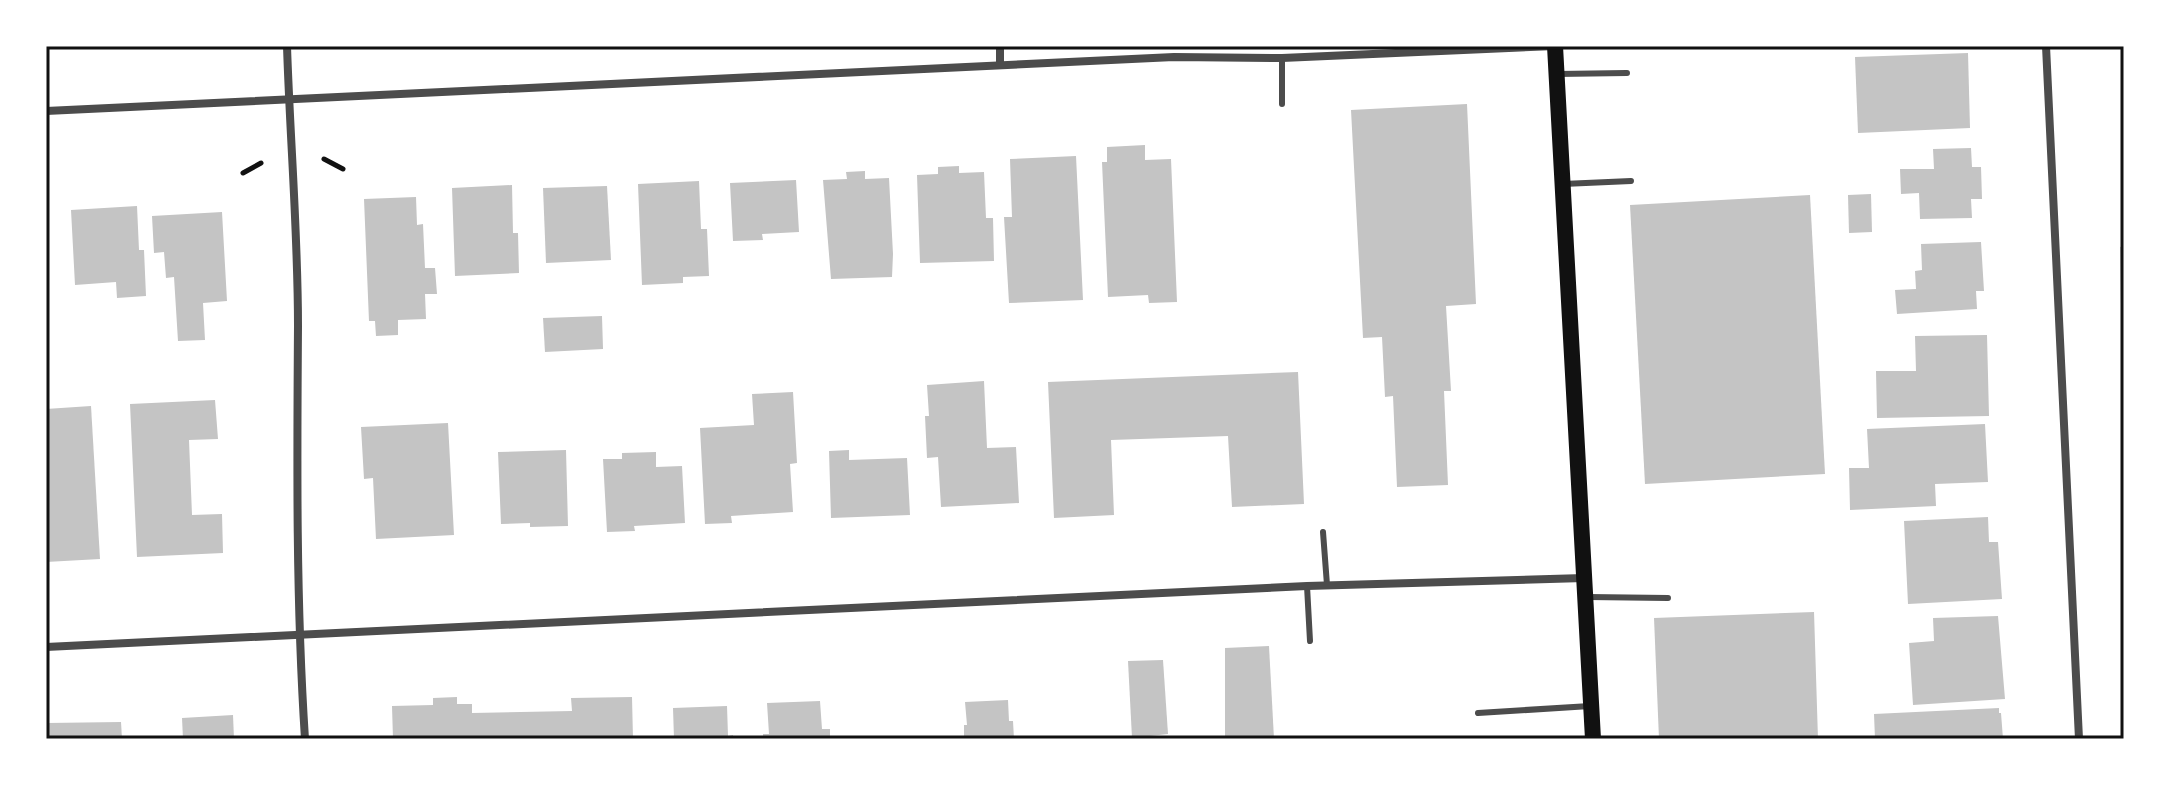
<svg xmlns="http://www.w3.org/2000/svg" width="2170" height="785" viewBox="0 0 2170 785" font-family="'Nunito Sans',sans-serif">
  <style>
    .building { fill: #c4c4c4 }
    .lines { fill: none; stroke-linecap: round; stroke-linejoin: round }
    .path { stroke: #111; stroke-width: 5 }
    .service { stroke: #4c4c4c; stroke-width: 6 }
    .minor { stroke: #4c4c4c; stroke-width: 8 }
    .secondary { stroke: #111; stroke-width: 16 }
    .neatline { fill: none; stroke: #111; stroke-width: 3 }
  </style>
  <rect width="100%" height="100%" fill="#fff"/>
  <g class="building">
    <polygon points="1968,53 1970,128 1858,133 1855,57"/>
    <polygon points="1467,104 1476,304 1446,306 1451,391 1444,391 1448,485 1397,487 1393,396 1385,397 1382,337 1363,338 1351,110"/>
    <polygon points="1145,145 1145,160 1171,159 1177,302 1149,303 1148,295 1108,297 1102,162 1107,162 1107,147"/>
    <polygon points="1971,148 1972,167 1981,167 1982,199 1971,199 1972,218 1920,219 1919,193 1901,194 1900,169 1934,169 1933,149"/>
    <polygon points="1076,156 1083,300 1009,303 1004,217 1012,217 1010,159"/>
    <polygon points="959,166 959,173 984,172 986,218 993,218 994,261 920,263 917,175 938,174 938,167"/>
    <polygon points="865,171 865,179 889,178 893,254 892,277 831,279 823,180 847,179 846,172"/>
    <polygon points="796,180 799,232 762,234 763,240 733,241 730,183"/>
    <polygon points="699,181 701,229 707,229 709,276 683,277 683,283 642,285 638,184"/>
    <polygon points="512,185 513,233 518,233 519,273 455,276 452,188"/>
    <polygon points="607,186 611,260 546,263 543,188"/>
    <polygon points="1871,194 1872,232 1849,233 1848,195"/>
    <polygon points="1810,195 1825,474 1645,484 1630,205"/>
    <polygon points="416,197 417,225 423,224 425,268 435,268 437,294 425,294 426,319 398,320 398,335 376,336 375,321 369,321 364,199"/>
    <polygon points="137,206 139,250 144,250 146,296 117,298 116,282 75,285 71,210"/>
    <polygon points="222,212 227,301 203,303 205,340 178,341 174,277 166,278 164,252 154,253 152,216"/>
    <polygon points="1981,242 1984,291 1976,291 1977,309 1897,314 1895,290 1916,289 1915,271 1922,270 1921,244"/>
    <polygon points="2124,246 2124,304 2121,304 2120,247"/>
    <polygon points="602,316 603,349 545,352 543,318"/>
    <polygon points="1987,335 1989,416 1877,418 1876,371 1916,371 1915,336"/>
    <polygon points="1298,372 1304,504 1232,507 1228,436 1111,440 1114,515 1054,518 1048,382"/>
    <polygon points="984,381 987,448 1016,447 1019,503 941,507 938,457 927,458 925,416 929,416 927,385"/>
    <polygon points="793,392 797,463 790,464 793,512 731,516 732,523 705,524 700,428 754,425 752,394"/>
    <polygon points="215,400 218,439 189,440 192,515 222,514 223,553 137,557 130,404"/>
    <polygon points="91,406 100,559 46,562 46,409"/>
    <polygon points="448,423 454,535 376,539 373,478 364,479 361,427"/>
    <polygon points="1985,424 1988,482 1935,484 1936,506 1850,510 1849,468 1869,468 1867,429"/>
    <polygon points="566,450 568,526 530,527 530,523 501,524 498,452"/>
    <polygon points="849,450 849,460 907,458 910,515 831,518 829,451"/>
    <polygon points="656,452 656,467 682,466 685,523 634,526 635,531 607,532 603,459 622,459 622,453"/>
    <polygon points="1988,517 1989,542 1998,542 2002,599 1908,604 1904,521"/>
    <polygon points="1814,612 1818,739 1659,739 1654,618"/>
    <polygon points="1998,616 2005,699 1913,705 1909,643 1934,641 1933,618"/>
    <polygon points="1269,646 1274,739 1225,739 1225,648"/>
    <polygon points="1163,660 1168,734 1132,738 1128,661"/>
    <polygon points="457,697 457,704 472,704 472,713 572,711 571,698 632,697 633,739 393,739 392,706 433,705 433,698"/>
    <polygon points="1008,700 1009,721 1013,721 1014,739 964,739 964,725 967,725 965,702"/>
    <polygon points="820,701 822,729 830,729 830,739 763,739 763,734 769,734 767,703"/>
    <polygon points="727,706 728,736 733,735 733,739 674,739 673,708"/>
    <polygon points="1999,708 1999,713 2001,713 2003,739 1875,739 1874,714"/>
    <polygon points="233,715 234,739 183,739 182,718"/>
    <polygon points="121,722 122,739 47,739 47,723"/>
  </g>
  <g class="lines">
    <g class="path">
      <polyline points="324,159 343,169"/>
      <polyline points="243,173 261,163"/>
    </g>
    <g class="service">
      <polyline points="1282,58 1282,104"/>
      <polyline points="1557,74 1627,73"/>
      <polyline points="1563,184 1631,181"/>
      <polyline points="1323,532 1327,585"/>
      <polyline points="1307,586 1310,641"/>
      <polyline points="1588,597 1668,598"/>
      <polyline points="1478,713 1590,706"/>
    </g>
    <g class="minor">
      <path d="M287,46c3,93 11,186 11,280 -1,138 -2,275 7,413"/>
      <polyline points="1000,46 1000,65"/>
      <polyline points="2046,46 2079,739"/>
      <polyline points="46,111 1174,57 1282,58 1555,46"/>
      <polyline points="46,647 1307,586 1584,578"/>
    </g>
    <polyline class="secondary" points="1555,46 1593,739"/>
  </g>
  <rect width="2170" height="785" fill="none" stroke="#ffffff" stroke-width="96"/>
  <rect x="48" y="48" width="2074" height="689" class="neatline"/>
</svg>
